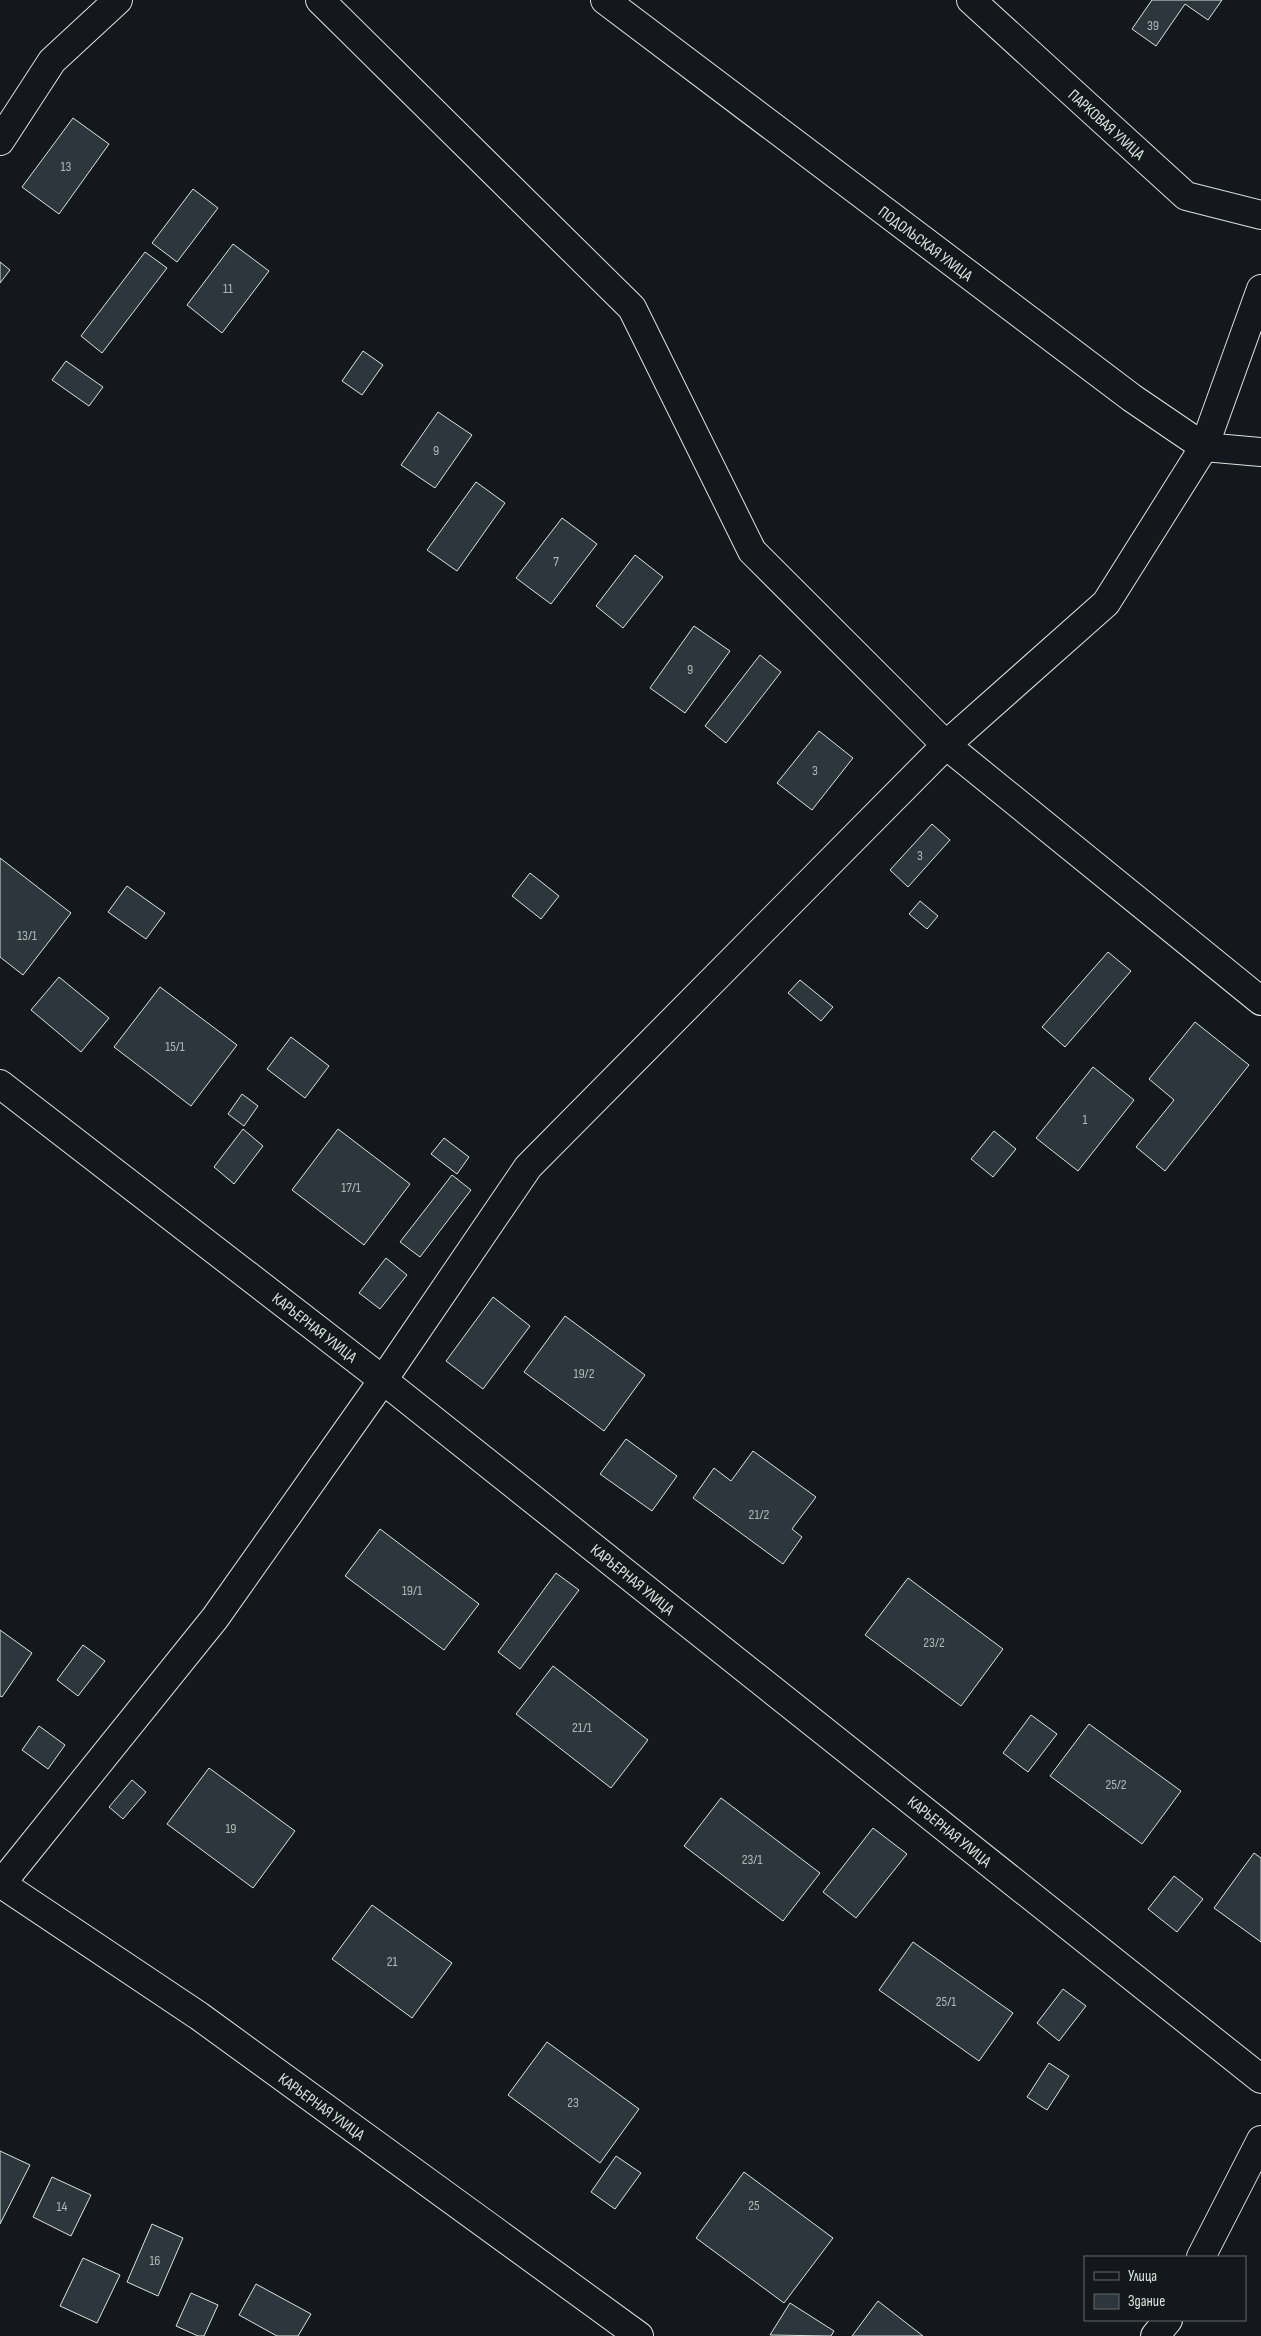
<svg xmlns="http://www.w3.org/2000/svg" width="1261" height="2336" viewBox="0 0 1261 2336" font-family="'Sofia Sans Condensed',sans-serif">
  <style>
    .building { fill: #2c363c; stroke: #d8e6dc }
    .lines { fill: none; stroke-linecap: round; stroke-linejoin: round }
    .minor-casing { stroke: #d8e6dc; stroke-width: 30 }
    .minor { stroke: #14181c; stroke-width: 28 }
    .labels { text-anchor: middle; stroke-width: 4; stroke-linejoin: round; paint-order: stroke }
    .number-label { font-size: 14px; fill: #adbab4 }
    .street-label { font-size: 16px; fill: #d8e6dc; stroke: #14181c }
  </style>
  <rect width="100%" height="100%" fill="#14181c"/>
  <g class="building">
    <polygon points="1152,0 1222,0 1208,20 1185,4 1156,46 1132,29"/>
    <polygon points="73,118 109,144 59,214 22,187"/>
    <polygon points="193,189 218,208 177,262 152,243"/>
    <polygon points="233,244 269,271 222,333 187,305"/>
    <polygon points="145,252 167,268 102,353 81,336"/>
    <polygon points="0,262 10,270 0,283"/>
    <polygon points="363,351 383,365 362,395 342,381"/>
    <polygon points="66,361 103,387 89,406 52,380"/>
    <polygon points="438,412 472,435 435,488 401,465"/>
    <polygon points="476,482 505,503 457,571 427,550"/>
    <polygon points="562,518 597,544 551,604 516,578"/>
    <polygon points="635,555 663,577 623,628 596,606"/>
    <polygon points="694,626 730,651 685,713 650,688"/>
    <polygon points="760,655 781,672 726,743 705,726"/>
    <polygon points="819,731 853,758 812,810 777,783"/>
    <polygon points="932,824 950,840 908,887 890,870"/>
    <polygon points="0,858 71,913 23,975 0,957"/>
    <polygon points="530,873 559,896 541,919 512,896"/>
    <polygon points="127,886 165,913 146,939 108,912"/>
    <polygon points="920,901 938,916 927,929 909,914"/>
    <polygon points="1108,952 1131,971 1065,1047 1042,1027"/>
    <polygon points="59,977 109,1018 81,1052 31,1010"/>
    <polygon points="800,980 833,1007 821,1021 788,993"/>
    <polygon points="160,987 237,1045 191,1106 114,1047"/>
    <polygon points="1195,1022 1249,1065 1165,1171 1136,1147 1174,1100 1149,1079"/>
    <polygon points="291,1037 329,1066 305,1098 267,1069"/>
    <polygon points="1093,1067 1134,1100 1078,1171 1036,1138"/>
    <polygon points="242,1094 258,1106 244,1126 228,1114"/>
    <polygon points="243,1129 263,1146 234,1184 214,1167"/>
    <polygon points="338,1129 410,1184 364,1245 292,1190"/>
    <polygon points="994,1131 1016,1149 993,1177 971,1159"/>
    <polygon points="444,1138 469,1157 457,1174 431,1154"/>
    <polygon points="452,1175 471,1190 420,1257 400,1242"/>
    <polygon points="386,1258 407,1275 380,1309 359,1293"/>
    <polygon points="493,1297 530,1326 483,1389 446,1361"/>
    <polygon points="565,1316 645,1375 604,1431 524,1372"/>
    <polygon points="626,1439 677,1476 652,1511 600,1474"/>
    <polygon points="753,1451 816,1497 792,1529 802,1537 783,1564 693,1498 714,1468 731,1481"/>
    <polygon points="380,1529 479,1604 444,1650 345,1576"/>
    <polygon points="556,1573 579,1590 520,1669 498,1652"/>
    <polygon points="908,1578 1003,1649 961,1706 865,1635"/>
    <polygon points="0,1630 32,1653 2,1697 0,1696"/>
    <polygon points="83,1645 105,1661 78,1696 57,1680"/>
    <polygon points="553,1666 648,1740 611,1788 516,1714"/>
    <polygon points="1031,1715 1057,1734 1028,1772 1003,1753"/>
    <polygon points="1089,1724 1181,1791 1142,1844 1050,1776"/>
    <polygon points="39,1726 65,1745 48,1769 22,1750"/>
    <polygon points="209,1768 295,1831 253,1888 167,1824"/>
    <polygon points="132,1780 146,1792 123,1819 109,1807"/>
    <polygon points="721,1798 820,1873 783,1921 684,1846"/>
    <polygon points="873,1828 907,1854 856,1918 823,1892"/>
    <polygon points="1254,1853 1261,1858 1261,1942 1214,1908"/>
    <polygon points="1174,1876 1203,1899 1177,1932 1148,1909"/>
    <polygon points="372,1905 452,1963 412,2018 332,1959"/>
    <polygon points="913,1942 1013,2013 979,2061 879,1990"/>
    <polygon points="1063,1989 1086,2006 1059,2041 1037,2023"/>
    <polygon points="547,2042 639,2109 600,2163 508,2095"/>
    <polygon points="1049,2063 1069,2076 1047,2110 1027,2097"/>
    <polygon points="0,2151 30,2165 0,2224"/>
    <polygon points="616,2156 641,2173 615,2209 591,2192"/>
    <polygon points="744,2172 833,2238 784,2303 696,2238"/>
    <polygon points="52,2177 91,2195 71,2236 33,2217"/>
    <polygon points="152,2224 183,2238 158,2296 127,2282"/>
    <polygon points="83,2258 120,2275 97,2323 60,2306"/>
    <polygon points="256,2284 311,2314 298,2336 277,2336 239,2315"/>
    <polygon points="191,2293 218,2305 204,2336 198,2336 176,2326"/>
    <polygon points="878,2301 923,2336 852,2336"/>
    <polygon points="790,2303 834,2331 831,2336 770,2335"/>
  </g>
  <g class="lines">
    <defs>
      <g id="minor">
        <polyline points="320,0 632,308 752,551 946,745 1261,1001"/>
        <polyline points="605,0 1132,398 1204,447 1261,452"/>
        <polyline points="971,0 1186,196 1261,215"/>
        <polyline points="0,141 52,61 118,0"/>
        <polyline points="0,1084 383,1380 1261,2079"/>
        <polyline points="0,1883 199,2016 639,2336"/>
        <polyline points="1,1884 215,1618 383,1380 528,1167 946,745 1106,603 1204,447 1261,289"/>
        <polyline points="1201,2257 1261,2140"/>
        <polyline points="1155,2336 1168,2320"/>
      </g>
    </defs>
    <use href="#minor" class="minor-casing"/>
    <use href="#minor" class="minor"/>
  </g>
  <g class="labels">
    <g class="number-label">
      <text x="1153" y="30">39</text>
      <text x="66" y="171">13</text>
      <text x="228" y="293">11</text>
      <text x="436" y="455">9</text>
      <text x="556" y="566">7</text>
      <text x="690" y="674">9</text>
      <text x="815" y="775">3</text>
      <text x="920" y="860">3</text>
      <text x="27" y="940">13/1</text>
      <text x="175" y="1051">15/1</text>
      <text x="1085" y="1124">1</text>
      <text x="351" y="1192">17/1</text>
      <text x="584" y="1378">19/2</text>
      <text x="759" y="1519">21/2</text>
      <text x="412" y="1595">19/1</text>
      <text x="934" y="1647">23/2</text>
      <text x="582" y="1732">21/1</text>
      <text x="1116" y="1789">25/2</text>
      <text x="231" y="1833">19</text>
      <text x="752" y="1864">23/1</text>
      <text x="392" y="1966">21</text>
      <text x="946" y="2006">25/1</text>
      <text x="573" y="2107">23</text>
      <text x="754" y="2210">25</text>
      <text x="62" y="2211">14</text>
      <text x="155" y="2265">16</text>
    </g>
    <g class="street-label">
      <text transform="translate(1107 124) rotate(42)" y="6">ПАРКОВАЯ УЛИЦА</text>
      <text transform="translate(926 243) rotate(37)" y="6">ПОДОЛЬСКАЯ УЛИЦА</text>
      <text transform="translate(315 1327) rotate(38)" y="6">КАРЬЕРНАЯ УЛИЦА</text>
      <text transform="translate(633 1579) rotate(39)" y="6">КАРЬЕРНАЯ УЛИЦА</text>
      <text transform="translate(950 1831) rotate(39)" y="6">КАРЬЕРНАЯ УЛИЦА</text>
      <text transform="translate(322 2106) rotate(36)" y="6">КАРЬЕРНАЯ УЛИЦА</text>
    </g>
  </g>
  <rect x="1084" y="2256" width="162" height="65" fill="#14181c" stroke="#626a69"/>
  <rect x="1094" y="2272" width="25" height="8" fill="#14181c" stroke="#626a69"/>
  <text x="1128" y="2281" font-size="15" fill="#d8e6dc">Улица</text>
  <rect x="1094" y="2294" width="25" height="15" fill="#2c363c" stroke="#626a69"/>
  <text x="1128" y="2306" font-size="15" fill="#d8e6dc">Здание</text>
</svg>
